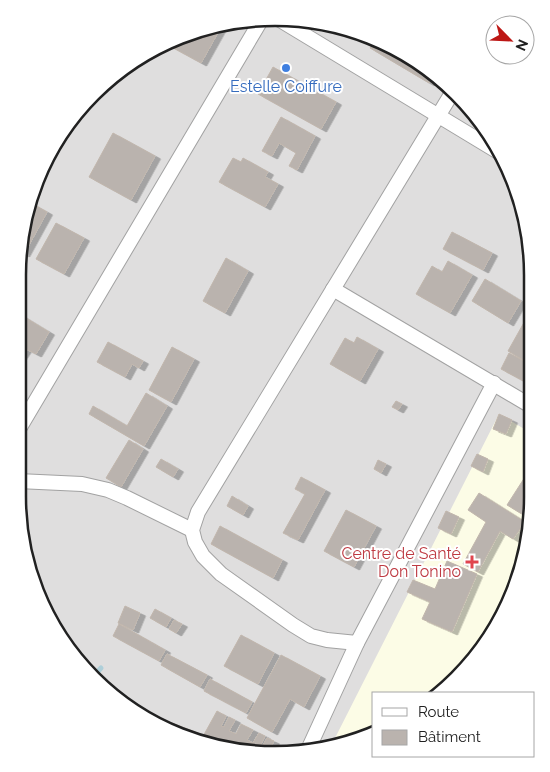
<svg xmlns="http://www.w3.org/2000/svg" width="550" height="772" viewBox="0 0 550 772" font-family="Raleway,sans-serif">
  <style>
    .residential { fill: #dfdede }
    .education { fill: #fcfce6 }
    .lines { fill: none; stroke-linecap: round; stroke-linejoin: round }
    .stream { stroke: #aecfd9; stroke-width: 5 }
    .building { fill: #bab3ae; stroke: #c1b6ac; filter: url(#shadow) }
    .minor-casing { stroke: #a2a2a2; stroke-width: 16 }
    .minor { stroke: #fff; stroke-width: 14 }
    .shop-dot { fill: #3f7fe0; stroke: #fff; stroke-width: 2 }
    .health-dot { fill: #e0444e; stroke: #fff; stroke-width: 2 }
    .labels { text-anchor: middle; stroke-width: 4; stroke-linejoin: round; paint-order: stroke }
    .shop-label { font-size: 16px; fill: #366cbe; stroke: #fff }
    .health-label { font-size: 16px; fill: #be3a42; stroke: #fff; text-anchor: end }
    .rim { fill: none; stroke: #212121; stroke-width: 2.5 }
  </style>
  <defs>
    <filter id="shadow"><feDropShadow dx="5.5" dy="3" stdDeviation="0" flood-color="#0004"/></filter>
  </defs>
  <rect width="100%" height="100%" fill="#f0eee9"/>
  <polygon class="residential" points="292,18 389,44 469,105 506,161 530,241 532,514 506,611 445,691 441,693 374,693 374,735 308,752 241,752 161,728 105,691 61,640 26,564 18,497 23,224 52,146 105,81 193,31"/>
  <polygon class="education" points="499,414 531,433 532,514 506,611 445,691 441,693 374,693 374,735 331,746"/>
  <g class="lines">
    <polyline class="stream" points="93,677 101,668"/>
  </g>
  <g class="building">
    <polygon points="221,27 201,63 168,45 193,31"/>
    <polygon points="356,35 375,40 373,45"/>
    <polygon points="375,40 389,44 433,78 429,83 370,48"/>
    <polygon points="273,67 336,102 321,129 258,94"/>
    <polygon points="281,117 315,136 297,170 289,166 296,153 279,143 272,156 262,151"/>
    <polygon points="113,133 155,156 131,200 89,177"/>
    <polygon points="233,158 241,162 243,158 268,172 265,177 278,184 265,207 219,182"/>
    <polygon points="31,203 47,212 24,254 22,253 23,224"/>
    <polygon points="56,223 84,238 64,274 36,259"/>
    <polygon points="452,232 492,253 483,270 443,249"/>
    <polygon points="226,258 248,271 225,313 203,301"/>
    <polygon points="448,261 472,275 450,313 416,294 432,266 442,272"/>
    <polygon points="485,279 521,301 508,323 472,301"/>
    <polygon points="531,310 531,350 525,361 508,351"/>
    <polygon points="21,315 49,332 36,354 26,349 20,358"/>
    <polygon points="357,337 378,349 360,381 330,364 345,338 354,343"/>
    <polygon points="108,342 143,361 139,368 132,364 125,377 97,362"/>
    <polygon points="172,347 194,359 171,402 149,390"/>
    <polygon points="509,353 531,365 531,385 501,369"/>
    <polygon points="146,393 167,406 144,446 89,414 93,406 127,426"/>
    <polygon points="396,401 402,404 398,410 392,407"/>
    <polygon points="499,414 512,420 506,434 493,429"/>
    <polygon points="129,440 143,449 121,487 106,478"/>
    <polygon points="477,454 488,459 483,472 471,466"/>
    <polygon points="161,459 178,469 173,477 156,467"/>
    <polygon points="378,460 386,464 381,473 374,469"/>
    <polygon points="532,466 532,506 525,516 507,505"/>
    <polygon points="301,477 325,490 298,540 283,533 305,494 295,489"/>
    <polygon points="479,493 525,522 513,539 500,531 478,572 463,564 486,522 468,510"/>
    <polygon points="232,496 248,506 243,515 227,506"/>
    <polygon points="346,510 376,526 354,567 324,551"/>
    <polygon points="446,511 459,517 451,534 438,528"/>
    <polygon points="220,526 282,560 273,578 211,544"/>
    <polygon points="447,561 477,574 452,632 422,619 430,602 407,592 413,580 435,589"/>
    <polygon points="125,606 140,613 133,630 118,623"/>
    <polygon points="155,609 171,618 166,627 150,618"/>
    <polygon points="174,620 182,624 176,633 169,629"/>
    <polygon points="119,624 165,650 159,661 113,636"/>
    <polygon points="241,635 274,653 258,684 224,666"/>
    <polygon points="167,654 207,675 200,687 161,665"/>
    <polygon points="281,655 320,676 304,707 290,699 272,732 247,718"/>
    <polygon points="210,679 252,702 246,713 204,691"/>
    <polygon points="217,711 226,716 221,726 224,727 229,717 235,720 229,731 236,734 241,724 253,730 247,740 253,743 259,733 265,736 259,748 261,749 267,738 274,741 268,752 241,752 201,740"/>
    <polygon points="151,715 203,735 201,740 161,728 149,720"/>
  </g>
  <g class="lines">
    <defs>
      <g id="minor">
        <polyline points="280,20 500,153"/>
        <polyline points="333,289 531,406"/>
        <polyline points="19,429 260,22"/>
        <polyline points="18,481 82,484 108,490 127,498 192,530"/>
        <polyline points="357,643 327,640 311,636 293,625 221,574 203,556 195,542 192,530 198,512 452,93"/>
        <polyline points="307,752 357,643 494,383"/>
      </g>
    </defs>
    <use href="#minor" class="minor-casing"/>
    <use href="#minor" class="minor"/>
  </g>
  <circle class="shop-dot" cx="286" cy="68" r="5"/>
  <path class="health-dot" d="M469.5 554.5h5v5h5v5h-5v5h-5v-5h-5v-5h5z"/>
  <g class="labels">
    <g class="shop-label">
      <text x="286" y="92">Estelle Coiffure</text>
    </g>
    <g class="health-label">
      <text x="461" y="559">Centre de Santé<tspan x="461" dy="18">Don Tonino</tspan></text>
    </g>
  </g>
  <path d="M0 0H550V772H0ZM275 26H275A249 249 0 0 1 524 275V497A249 249 0 0 1 275 746H275A249 249 0 0 1 26 497V275A249 249 0 0 1 275 26Z" fill="#fff" fill-rule="evenodd"/>
  <path class="rim" d="M275 26H275A249 249 0 0 1 524 275V497A249 249 0 0 1 275 746H275A249 249 0 0 1 26 497V275A249 249 0 0 1 275 26Z"/>
  <rect x="372" y="692" width="162" height="65" fill="#ffffff" stroke="#a6a6a6"/>
  <rect x="382" y="708" width="25" height="8" fill="#ffffff" stroke="#a6a6a6"/>
  <text x="418" y="717" font-size="15" fill="#212121">Route</text>
  <rect x="382" y="730" width="25" height="15" fill="#bab3ae" stroke="#a6a6a6"/>
  <text x="418" y="742" font-size="15" fill="#212121">Bâtiment</text>
  <g transform="translate(510 40) rotate(114)"><circle r="24" fill="#ffffff" stroke="#a6a6a6"/>
  <path d="M0-4L9 19L0 12L-9 19Z" fill="#bd1715"/>
  <text y="-8" font-size="14" font-weight="bold" text-anchor="middle" fill="#212121">N</text>
  </g>
</svg>
